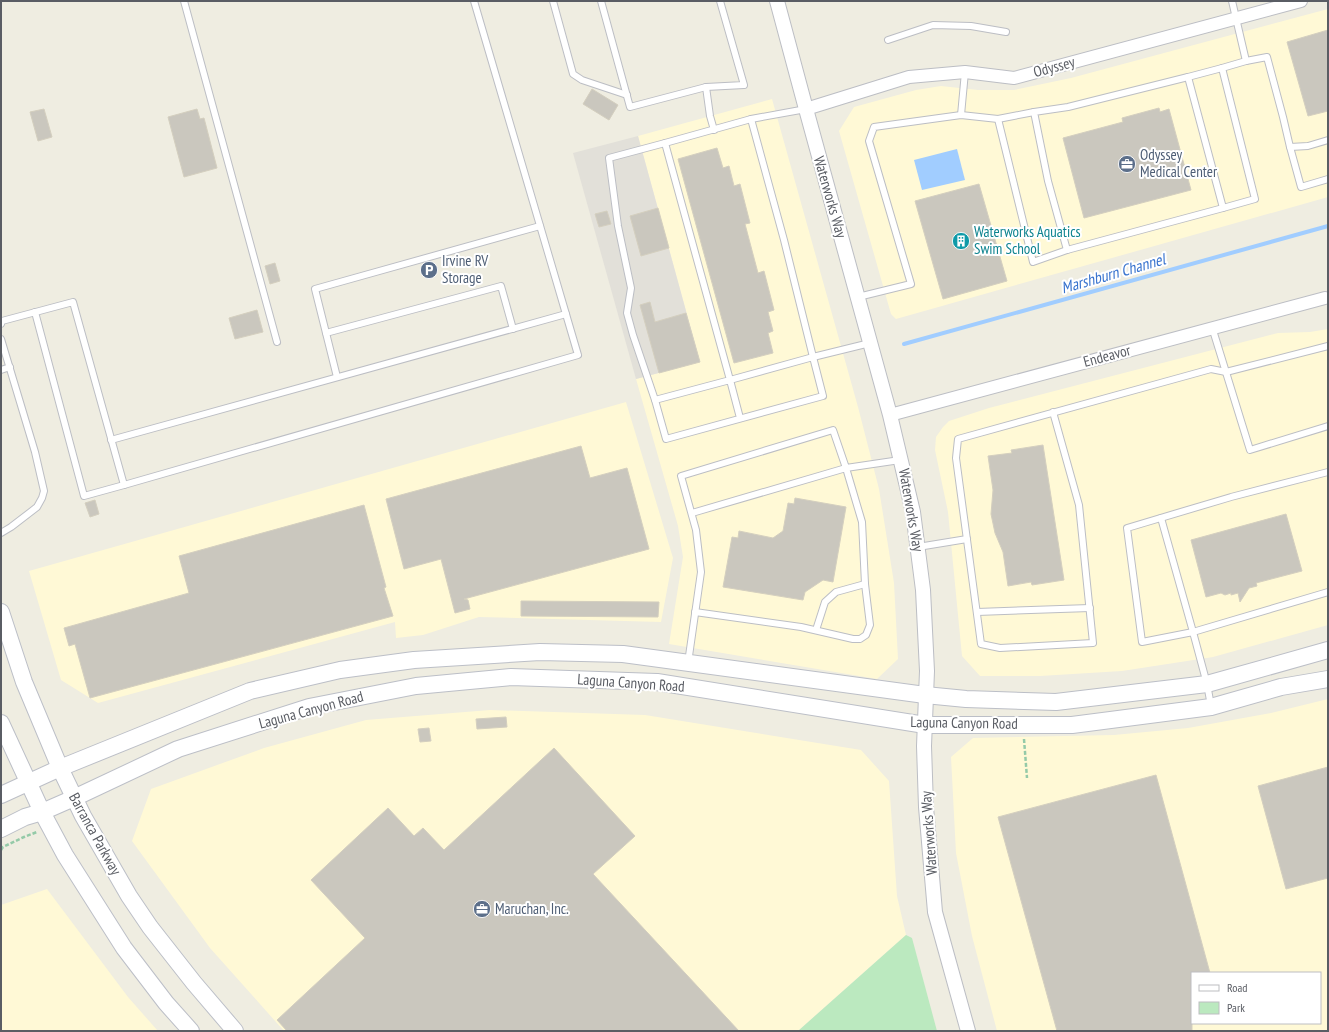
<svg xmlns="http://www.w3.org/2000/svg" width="1329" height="1032" viewBox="0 0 1329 1032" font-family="'PT Sans Narrow',sans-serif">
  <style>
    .commercial { fill: #fff9d6; fill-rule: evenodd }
    .industrial { fill: #e2e0d9 }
    .green { fill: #bbe9bf }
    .water { fill: #a1cdff }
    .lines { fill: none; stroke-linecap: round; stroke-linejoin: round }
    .stream { stroke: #a1cdff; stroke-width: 4 }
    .building { fill: #cac7be; stroke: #d4cfbf }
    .service-casing { stroke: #bcbec4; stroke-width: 8 }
    .minor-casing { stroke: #bcbec4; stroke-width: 14 }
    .tertiary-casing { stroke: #bcbec4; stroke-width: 16 }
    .secondary-casing { stroke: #bcbfc7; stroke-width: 18 }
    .path { stroke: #94caa8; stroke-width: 2.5; stroke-dasharray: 4 2; stroke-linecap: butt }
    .service { stroke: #fff; stroke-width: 6 }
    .minor { stroke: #fff; stroke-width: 12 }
    .tertiary { stroke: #fff; stroke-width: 14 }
    .secondary { stroke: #fff; stroke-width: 16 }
    .labels { text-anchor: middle; stroke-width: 4; stroke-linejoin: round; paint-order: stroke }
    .street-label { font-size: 15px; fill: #5a5d64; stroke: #fff }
    .service-label { font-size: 15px; fill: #4e5e75; stroke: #fff; text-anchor: start }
    .culture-label { font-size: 15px; fill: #0d838f; stroke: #fff; text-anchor: start }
    .water-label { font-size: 16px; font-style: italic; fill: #3873ce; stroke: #fff }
  </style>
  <rect width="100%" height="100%" fill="#efede1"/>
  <g class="commercial">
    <polygon points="1328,9 1328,197 896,319 891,314 839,131 854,107 916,90 941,86 978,90 1014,90 1071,78"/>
    <polygon points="772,99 858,407 879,489 894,583 898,659 877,679 669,644 683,557 678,526 636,379 700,362 638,136"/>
    <polygon points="1328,329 1328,625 1213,657 1122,671 1040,676 980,676 962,656 948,512 935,450 936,437 943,427 949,421 989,408 1278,333 1310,332"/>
    <polygon points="626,402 673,558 661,622 479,617 423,635 396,638 395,622 98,703 61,680 29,571"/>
    <path d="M1328,699v332h-331l-25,-95 -16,-83 -5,-96 22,-19 141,-3 74,-7 83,-15zM1192,973h128v50h-128z"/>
    <polygon points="490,710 645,715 861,750 889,781 897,896 906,935 798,1031 284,1031 210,948 132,841 151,789 264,748 366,720"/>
    <polygon points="47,889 128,997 158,1031 1,1031 1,905"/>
  </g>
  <polygon class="industrial" points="638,136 700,362 636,379 573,153"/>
  <polygon class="green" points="906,935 912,938 937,1031 798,1031"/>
  <polygon class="water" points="957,149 965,180 922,190 914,160"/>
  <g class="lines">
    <polyline class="stream" points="904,344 1328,226"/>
  </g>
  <g class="building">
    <polygon points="1328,30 1328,111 1308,116 1287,42"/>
    <polygon points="592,89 618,105 609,120 583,104"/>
    <polygon points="1159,108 1160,112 1169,109 1191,190 1084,218 1063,138 1123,122 1122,118"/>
    <polygon points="44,109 52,137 38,141 30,112"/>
    <polygon points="197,109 200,119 204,118 217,168 184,177 168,117"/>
    <polygon points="717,148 723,168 729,166 734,186 740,184 750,223 745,224 758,273 764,271 774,310 768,312 773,331 768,333 773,353 734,363 678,159"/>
    <polygon points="979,184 1007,281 943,299 915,201"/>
    <polygon points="658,208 669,248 641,256 630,216"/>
    <polygon points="607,211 611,224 599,227 595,214"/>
    <polygon points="275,263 280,281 270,284 265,266"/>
    <polygon points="650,302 655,322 686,313 700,362 659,373 640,305"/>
    <polygon points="257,310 263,332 235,339 229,318"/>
    <polygon points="1043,445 1064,580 1032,585 1031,582 1008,586 1003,552 995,533 991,514 993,490 988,456 1012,453 1011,450"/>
    <polygon points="581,446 590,478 627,468 649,549 464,599 468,600 470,609 455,613 441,559 404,569 386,499"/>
    <polygon points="795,498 846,507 833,582 823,580 805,592 803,600 723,587 732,537 738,538 739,531 773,538 783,531 788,503 794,504"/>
    <polygon points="95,500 99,514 90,517 85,503"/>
    <polygon points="364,505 386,587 384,588 393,616 90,698 75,644 69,646 64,628 189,593 179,556"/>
    <polygon points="1286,514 1302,571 1256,583 1257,586 1249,588 1240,602 1238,593 1231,595 1231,593 1225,595 1221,593 1206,597 1191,540"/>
    <polygon points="521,601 659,602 658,617 521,616"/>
    <polygon points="506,717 507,727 477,729 476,719"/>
    <polygon points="429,728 431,741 420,742 418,729"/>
    <polygon points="554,748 635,836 593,874 739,1031 287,1031 277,1020 365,938 311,880 388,808 414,836 423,828 444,850"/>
    <polygon points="1328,767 1328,878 1286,889 1258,786"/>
    <polygon points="1156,775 1210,973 1192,973 1192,1031 1057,1031 998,817"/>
  </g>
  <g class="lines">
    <defs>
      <g id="service">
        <polyline points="184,1 277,342"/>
        <polyline points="553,1 573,74 582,80 627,95"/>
        <polyline points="601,1 630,107 706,87 744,85 720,1"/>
        <polyline points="1232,1 1246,61 1267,57 1283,117 1290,147 1308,146 1328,140"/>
        <polyline points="888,40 933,25 971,26 1006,32"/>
        <polyline points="1188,77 1222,68"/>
        <polyline points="706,87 710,116 714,130"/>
        <polyline points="806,109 751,119 784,240 813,357 870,343"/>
        <polyline points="961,115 965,72"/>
        <polyline points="998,119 1033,262 1067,250 1223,208"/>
        <polyline points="1290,147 1301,187 1328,179"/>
        <polyline points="1067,250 1048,181 1034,112 1068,107 1188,77 1223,208 1255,199 1222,68 1246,61"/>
        <polyline points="858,297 911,284 869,141 874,127 961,115 998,119 1034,112"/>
        <polyline points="35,312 84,496 124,485"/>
        <polyline points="1,324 2,321 73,302 124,485 578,355 474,1"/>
        <polyline points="1212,327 1250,450 1328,426"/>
        <polyline points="326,333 501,286 513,329"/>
        <polyline points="1,339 35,452 44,491 42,498 37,507 11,527 1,533"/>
        <polyline points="1,370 10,367"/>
        <polyline points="337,377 315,289 540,226"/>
        <polyline points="655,400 633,335 627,313 631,288 618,226 609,158 665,143"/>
        <polyline points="1053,412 1079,505 1093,643 1000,648 981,644 956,458 958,439 1193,374 1211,369 1226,372 1328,346"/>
        <polyline points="740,418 730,380 655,400 666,439 823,396 813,357 730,380 665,143 751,119"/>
        <polyline points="111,440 566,314"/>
        <polyline points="692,513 846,468 862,522 865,584 870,625 866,635 860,639 853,639 801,627 695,612"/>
        <polyline points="1161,518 1193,632 1328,592"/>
        <polyline points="918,547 967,539"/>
        <polyline points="977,612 1090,608"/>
        <polyline points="816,630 825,602 836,592 865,584"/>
        <polyline points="688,663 701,572 696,530 681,476 833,430 846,468 900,460"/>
        <polyline points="1211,706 1207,684 1193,632 1142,642 1127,528 1231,497 1328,472"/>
      </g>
      <g id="minor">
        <polyline points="806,109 909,77 965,72 1014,78 1301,1"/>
        <polyline points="890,415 1325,298"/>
      </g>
      <polyline id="tertiary" points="777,1 806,109 890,415 913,512 923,590 927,671 924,746 926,807 935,912 968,1031"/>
      <g id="secondary">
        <polyline points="1,612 24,682 60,768 83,816 129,896 150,927 194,983 235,1031"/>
        <polyline points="1,723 42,812 65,855 124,948 166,1003 191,1031"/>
        <polyline points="1,795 60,768 250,691 340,670 414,660 540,652 623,654 925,695 966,699 1056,702 1207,684 1328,650"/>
        <polyline points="1,829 25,817 42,812 74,798 178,749 309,707 416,686 511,677 657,682 925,725 1072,725 1211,707 1281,687 1328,679"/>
      </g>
    </defs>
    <use href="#service" class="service-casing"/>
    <use href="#minor" class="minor-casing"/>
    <use href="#tertiary" class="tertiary-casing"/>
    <use href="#secondary" class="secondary-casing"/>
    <g class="path">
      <polyline points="1024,739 1027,778"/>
      <polyline points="1,850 3,847 24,837 37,832"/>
    </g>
    <use href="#service" class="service"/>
    <use href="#minor" class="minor"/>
    <use href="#tertiary" class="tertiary"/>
    <use href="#secondary" class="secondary"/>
  </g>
  <defs>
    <symbol id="office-disc" viewBox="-11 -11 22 22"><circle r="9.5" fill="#5c6f8a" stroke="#fff"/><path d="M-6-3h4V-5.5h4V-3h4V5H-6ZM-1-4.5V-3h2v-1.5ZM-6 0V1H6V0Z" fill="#fff"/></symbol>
    <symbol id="building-disc" viewBox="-11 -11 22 22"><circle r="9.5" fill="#0f9aa8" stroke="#fff"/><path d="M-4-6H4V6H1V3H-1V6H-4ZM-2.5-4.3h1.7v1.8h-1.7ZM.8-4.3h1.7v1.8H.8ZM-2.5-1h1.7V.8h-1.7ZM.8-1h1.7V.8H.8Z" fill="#fff"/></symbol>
    <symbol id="parking-disc" viewBox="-11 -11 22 22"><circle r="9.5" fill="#5c6f8a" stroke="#fff"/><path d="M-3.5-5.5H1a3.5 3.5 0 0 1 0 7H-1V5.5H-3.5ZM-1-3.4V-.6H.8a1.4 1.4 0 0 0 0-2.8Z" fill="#fff"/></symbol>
  </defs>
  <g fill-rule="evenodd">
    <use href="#office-disc" x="1117" y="154" width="20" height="20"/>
    <use href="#building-disc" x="951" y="231" width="20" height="20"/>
    <use href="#parking-disc" x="419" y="260" width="20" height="20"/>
    <use href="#office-disc" x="472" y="899" width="20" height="20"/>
  </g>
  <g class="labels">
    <g class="street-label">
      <text transform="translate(1054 67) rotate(-15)" y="5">Odyssey</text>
      <text transform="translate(830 197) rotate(74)" y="5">Waterworks Way</text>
      <text transform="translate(1107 356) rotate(-15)" y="5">Endeavor</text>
      <text transform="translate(911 510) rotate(80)" y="5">Waterworks Way</text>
      <text transform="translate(631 683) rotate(4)" y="5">Laguna Canyon Road</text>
      <text transform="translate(311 710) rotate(-15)" y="5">Laguna Canyon Road</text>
      <text transform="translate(964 723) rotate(1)" y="5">Laguna Canyon Road</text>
      <text transform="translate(929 833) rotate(-94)" y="5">Waterworks Way</text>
      <text transform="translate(95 834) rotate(61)" y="5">Barranca Parkway</text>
    </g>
    <g class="service-label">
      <text x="1140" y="160">Odyssey<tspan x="1140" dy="17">Medical Center</tspan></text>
      <text x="442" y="266">Irvine RV<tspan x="442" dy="17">Storage</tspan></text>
      <text x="495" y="914">Maruchan, Inc.</text>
    </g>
    <g class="culture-label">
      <text x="974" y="237">Waterworks Aquatics<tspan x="974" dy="17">Swim School</tspan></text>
    </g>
    <g class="water-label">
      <text transform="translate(1113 273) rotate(-16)" y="6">Marshburn Channel</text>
    </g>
  </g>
  <rect width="1329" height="1032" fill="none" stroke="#5a5d64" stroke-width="4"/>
  <rect x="1191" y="972" width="130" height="52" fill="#ffffff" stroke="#bdbec1"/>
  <rect x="1199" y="985" width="20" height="6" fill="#ffffff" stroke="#bdbec1"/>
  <text x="1227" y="992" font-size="12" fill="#5a5d64">Road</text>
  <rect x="1199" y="1002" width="20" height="12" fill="#bbe9bf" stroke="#bdbec1"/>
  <text x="1227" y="1012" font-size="12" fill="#5a5d64">Park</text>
</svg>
